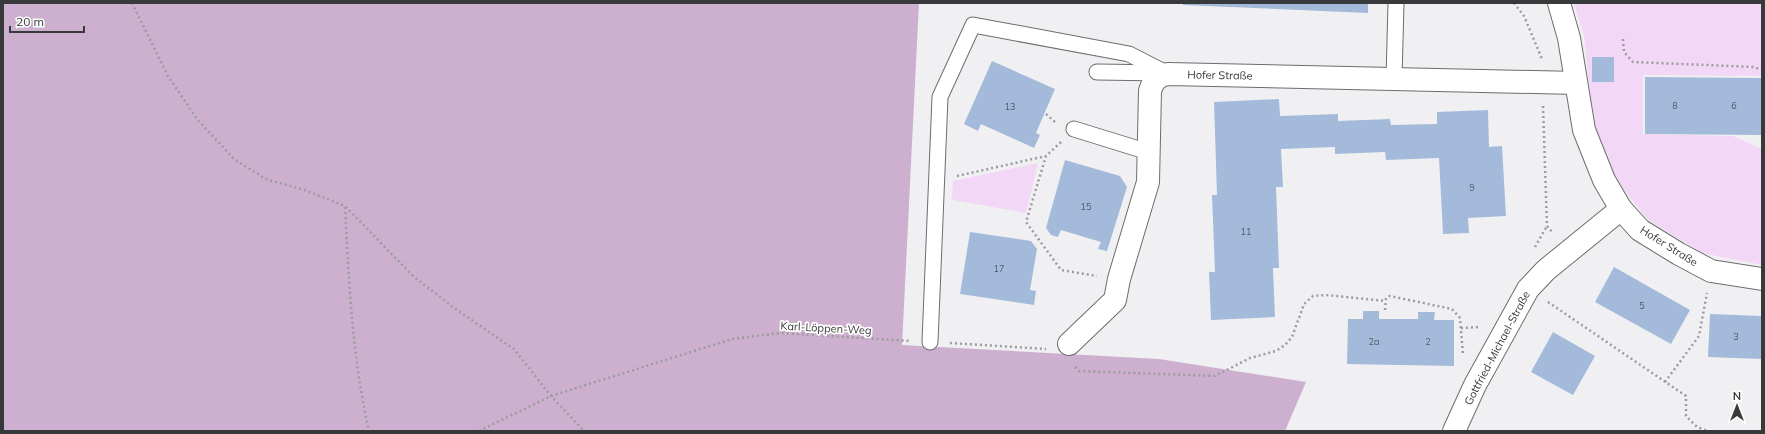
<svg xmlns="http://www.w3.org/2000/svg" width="1765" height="434" viewBox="0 0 1765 434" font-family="Mulish,sans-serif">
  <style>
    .green { fill: #f3d7f6 }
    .forest { fill: #cdb0cf }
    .building { fill: #a3badb }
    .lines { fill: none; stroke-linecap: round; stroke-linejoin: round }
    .service-casing { stroke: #6d6d70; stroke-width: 17 }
    .minor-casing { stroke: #6d6d70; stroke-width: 24 }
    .path { stroke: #9c9c9e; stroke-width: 2.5; stroke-dasharray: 2 3; stroke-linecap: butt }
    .service { stroke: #fff; stroke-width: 15 }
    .minor { stroke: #fff; stroke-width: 22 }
    .labels { text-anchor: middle; stroke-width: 3.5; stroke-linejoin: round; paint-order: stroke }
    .number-label { font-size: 9px; fill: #535962 }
    .street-label { font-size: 11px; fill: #38393a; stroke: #fff }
  </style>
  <rect width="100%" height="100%" fill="#f0f0f3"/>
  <g class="green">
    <polygon points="1574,3 1762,3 1762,76 1643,75 1643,134 1733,136 1762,149 1762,265 1702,253 1648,220 1619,184 1595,141 1584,36"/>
    <polygon points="1038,163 1026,213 952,200 953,181"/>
  </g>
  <polygon class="forest" points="3,3 919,3 902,345 1159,359 1306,382 1285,431 3,431"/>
  <g class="building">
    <polygon points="1183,3 1368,3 1368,13 1183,5"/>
    <rect x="1592" y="57" width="22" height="25"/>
    <polygon points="992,61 1055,89 1036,133 1040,135 1034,148 981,124 978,131 964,124"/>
    <polygon points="1645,77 1762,78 1762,135 1645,134"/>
    <polygon points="1279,99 1280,116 1338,114 1338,121 1390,119 1391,125 1437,124 1437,112 1488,110 1489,147 1502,146 1506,216 1468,218 1469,233 1443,234 1439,158 1386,160 1385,152 1335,154 1335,147 1281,149 1283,187 1276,187 1279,268 1273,268 1275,317 1211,320 1209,272 1215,272 1212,195 1217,195 1214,102"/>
    <polygon points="1065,160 1120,176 1127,187 1107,251 1098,249 1101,242 1061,230 1058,237 1051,235 1046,228"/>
    <polygon points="970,232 1031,241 1037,249 1030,290 1036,291 1034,305 960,294"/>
    <polygon points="1614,267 1690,310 1671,344 1595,302"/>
    <polygon points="1363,311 1379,311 1379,319 1418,319 1418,312 1435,312 1434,320 1454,320 1454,366 1347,364 1348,319 1363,319"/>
    <polygon points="1710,314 1762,316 1762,359 1708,357"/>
    <polygon points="1553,332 1595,356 1573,395 1531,372"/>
  </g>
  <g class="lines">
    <defs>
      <g id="service">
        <polyline points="1097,72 1163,73"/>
        <polyline points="1394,79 1396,3"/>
        <polyline points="1074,129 1142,150 1149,151"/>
        <polyline points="930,342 940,97 973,25 1129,54 1168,74"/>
      </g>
      <g id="minor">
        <polyline points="1559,3 1569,38 1584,130 1604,180 1621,209 1640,230 1679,254 1711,271 1762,279"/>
        <path d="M1069,344l46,-44 4,-21 29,-97 2,-91c3,-11 8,-15 18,-17l408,9"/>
        <polyline points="1454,431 1475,385 1528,289 1546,270 1621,209"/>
      </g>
    </defs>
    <use href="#service" class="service-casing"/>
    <use href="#minor" class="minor-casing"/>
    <g class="path">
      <polyline points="132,3 168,76 197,119 235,160 268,180 302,189 345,206 414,277 457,310 514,349 551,396 584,431"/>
      <polyline points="1514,3 1524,16 1542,59"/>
      <polyline points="1623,39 1624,52 1633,62 1754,67 1762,70"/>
      <polyline points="1543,106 1547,226 1553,233"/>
      <polyline points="1046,114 1056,123"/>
      <polyline points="1061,142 1046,156 1026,222 1061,270 1097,276"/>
      <polyline points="957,176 1046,156"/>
      <path d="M345,207c4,76 7,149 24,224"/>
      <polyline points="1535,247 1547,226"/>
      <polyline points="1548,302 1686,396 1686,416 1697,427 1708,431"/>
      <polyline points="1385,310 1386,298 1390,296 1452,309 1460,318 1463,355"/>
      <polyline points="1461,328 1480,327"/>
      <polyline points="950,343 1046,349"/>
      <polyline points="1075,367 1079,371 1215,376 1250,358 1276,351 1285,345 1292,337 1304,304 1313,296 1325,295 1386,301"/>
      <polyline points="1665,382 1699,336 1707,293"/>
      <polyline points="479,431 551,396 732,339 780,333 911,341"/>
    </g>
    <use href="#service" class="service"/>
    <use href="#minor" class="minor"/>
  </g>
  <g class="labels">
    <g class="number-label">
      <text x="1675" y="109">8</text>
      <text x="1734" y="109">6</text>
      <text x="1010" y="110">13</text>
      <text x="1472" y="191">9</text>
      <text x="1086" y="210">15</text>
      <text x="1246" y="235">11</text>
      <text x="999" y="272">17</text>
      <text x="1642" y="309">5</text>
      <text x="1736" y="340">3</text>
      <text x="1374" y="345">2a</text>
      <text x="1428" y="345">2</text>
    </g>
    <g class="street-label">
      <text transform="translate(1220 75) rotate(1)" y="4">Hofer Straße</text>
      <text transform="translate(1669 246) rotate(32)" y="4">Hofer Straße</text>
      <text transform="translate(826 328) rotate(3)" y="4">Karl-Löppen-Weg</text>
      <text transform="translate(1497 348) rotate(-62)" y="4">Gottfried-Michael-Straße</text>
    </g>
  </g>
  <rect width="1765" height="434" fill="none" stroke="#38393a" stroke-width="8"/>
  <g transform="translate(1737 406)" stroke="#ffffff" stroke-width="3" paint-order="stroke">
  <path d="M0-3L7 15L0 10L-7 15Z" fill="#38393a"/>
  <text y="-6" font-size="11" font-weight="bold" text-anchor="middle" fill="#38393a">N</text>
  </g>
  <path d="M10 26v6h74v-6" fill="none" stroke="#38393a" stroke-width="2"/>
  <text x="16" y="26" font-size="12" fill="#38393a" stroke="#ffffff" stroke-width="3" paint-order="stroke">20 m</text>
</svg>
